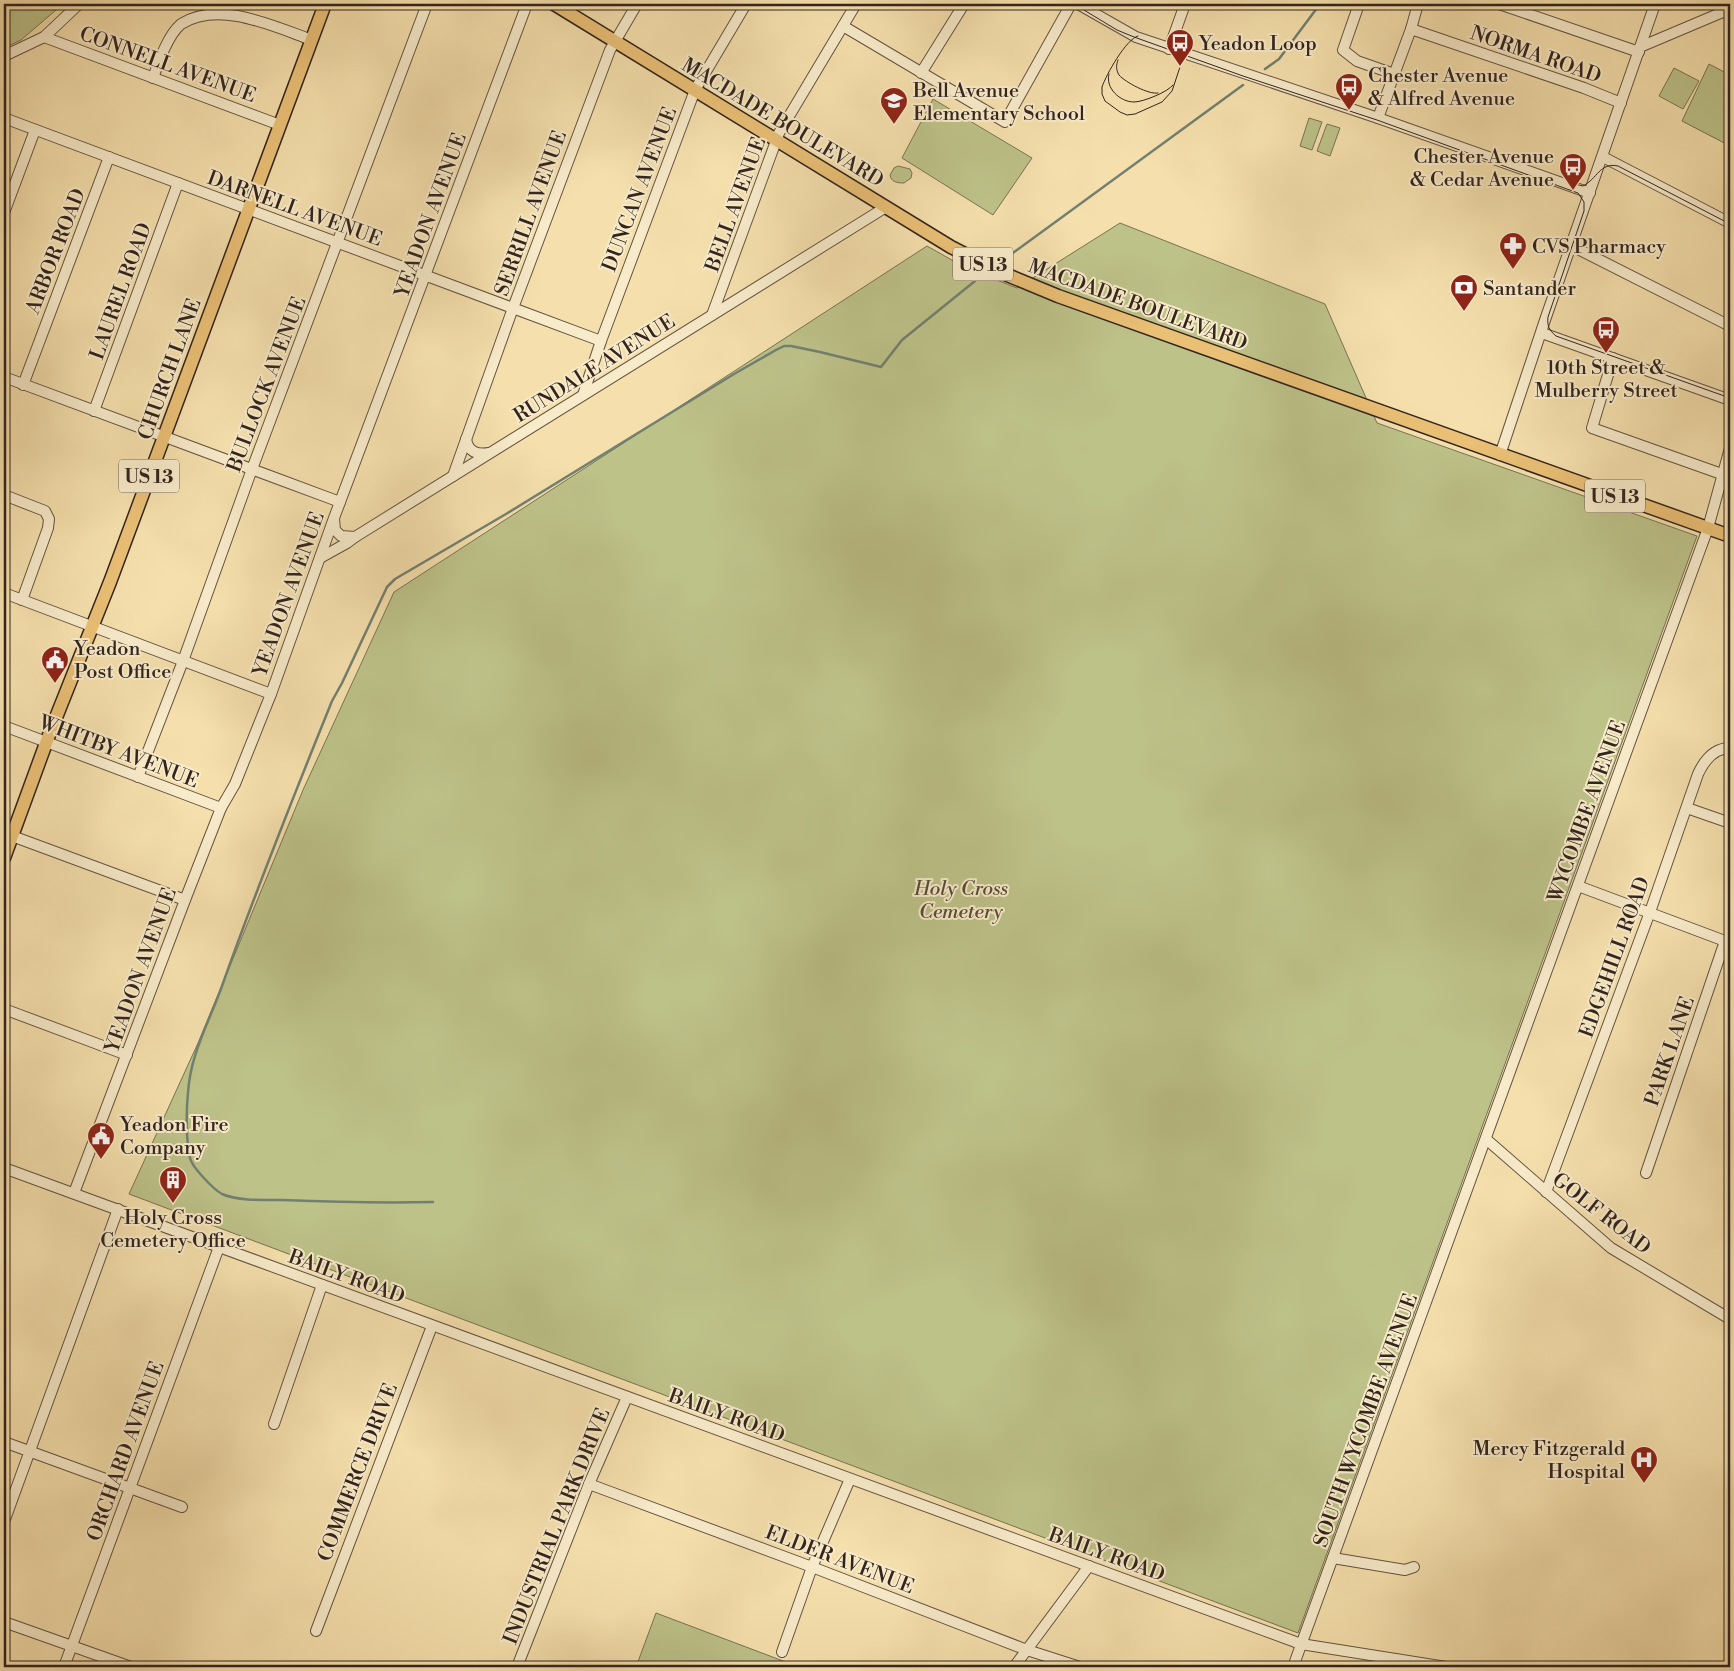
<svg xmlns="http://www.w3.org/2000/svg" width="1734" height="1671" viewBox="0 0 1734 1671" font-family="'Libre Bodoni',serif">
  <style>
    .green { fill: #bdc289; stroke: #787354 }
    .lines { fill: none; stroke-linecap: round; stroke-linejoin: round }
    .stream { stroke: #728071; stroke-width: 2.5 }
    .minor-casing { stroke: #645342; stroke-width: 12 }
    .major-casing { stroke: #33241e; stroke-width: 15 }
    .minor { stroke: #f8ebca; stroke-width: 10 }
    .major { stroke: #eac076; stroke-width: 12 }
    .tram { stroke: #33241e; stroke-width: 1 }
    .labels { text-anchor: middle; stroke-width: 4; stroke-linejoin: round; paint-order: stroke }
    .shield { fill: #f8ebca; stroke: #6e6052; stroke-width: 1 }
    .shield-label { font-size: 19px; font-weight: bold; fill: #33241e }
    .poi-label { font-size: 20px; fill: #33241e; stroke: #f8ebca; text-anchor: start }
    .street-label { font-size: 20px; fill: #33241e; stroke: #f8ebca }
    .park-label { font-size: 20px; font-style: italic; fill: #564c39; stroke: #f8ebca }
  </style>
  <rect width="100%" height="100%" fill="#f5e0ad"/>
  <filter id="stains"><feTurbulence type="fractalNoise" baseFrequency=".004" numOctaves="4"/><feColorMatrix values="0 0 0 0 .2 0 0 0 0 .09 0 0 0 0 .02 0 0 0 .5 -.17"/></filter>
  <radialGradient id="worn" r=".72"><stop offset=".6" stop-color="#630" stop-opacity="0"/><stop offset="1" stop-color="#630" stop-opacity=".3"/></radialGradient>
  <g class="green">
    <polygon points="4,4 63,4 21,40 4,48"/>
    <polygon points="1709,64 1730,75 1730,146 1682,121"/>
    <polygon points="1674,68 1699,81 1683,109 1659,96"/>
    <polygon points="933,99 1032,158 993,215 902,158"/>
    <polygon points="1309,118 1322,122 1312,150 1300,146"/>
    <polygon points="1327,124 1340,128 1330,156 1317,151"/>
    <path d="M898,166l12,3 2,4 -1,5 -7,5c-7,0 -13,-1 -14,-8l4,-7z"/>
    <polygon points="1120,223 1325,304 1377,423 1697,536 1298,1633 129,1194 198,1043 303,790 394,592 927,246 966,268 1017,288"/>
    <polygon points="656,1613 799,1667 636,1667"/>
  </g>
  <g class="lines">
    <g class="stream">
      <polyline points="1265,69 1279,59 1320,4"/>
      <polyline points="1006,258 1243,85"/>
      <path d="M433,1202c-51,1 -101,0 -151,-2 -17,0 -45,1 -60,-6 -9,-5 -30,-27 -32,-36 -4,-18 -4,-46 -2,-65 2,-38 21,-71 34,-107 34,-96 72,-191 110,-285l10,-18 45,-96 8,-8 111,-65 228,-140 42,-24 8,-4h7l29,6 61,15 21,-27 73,-59"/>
    </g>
    <defs>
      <g id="minor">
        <polyline points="1078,4 1136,37 1378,118 1590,193"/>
        <polyline points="1359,4 1343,50 1357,61 1394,74"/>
        <polyline points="1499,4 1639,52"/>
        <polyline points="843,26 1005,122 1071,4"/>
        <polyline points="1411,29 1584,88 1621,103"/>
        <polyline points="44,37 280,125"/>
        <polyline points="1640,47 1730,9"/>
        <polyline points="1169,49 1185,4"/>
        <polyline points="4,56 44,37 79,4"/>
        <polyline points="921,73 964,4"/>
        <path d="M153,78c6,-17 15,-43 28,-54 38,-24 92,2 131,16"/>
        <polyline points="4,118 601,341"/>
        <polyline points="1378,118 1411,29 1418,4"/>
        <polyline points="1603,157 1730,223"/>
        <polyline points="4,213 35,130"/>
        <polyline points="1572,246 1730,326"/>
        <polyline points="712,315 779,133 856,4"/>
        <polyline points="1542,333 1730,400"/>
        <polyline points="1613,358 1592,428 1730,477"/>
        <polyline points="4,377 340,502"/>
        <polyline points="23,385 109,157"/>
        <polyline points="583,395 601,341 695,90 746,4"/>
        <polyline points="94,411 178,183"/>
        <path d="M466,439c2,13 11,16 23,14"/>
        <polyline points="1500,455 1545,320 1655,4"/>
        <polyline points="453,476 513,308 610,50 637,4"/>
        <polyline points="4,495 45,511 49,519 48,528 22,600"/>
        <polyline points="334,519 335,530 341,536 355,537"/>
        <polyline points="320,558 347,543 355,537 886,207"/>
        <polyline points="4,593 271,694"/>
        <polyline points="4,726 221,808"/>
        <polyline points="138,777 183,661 252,469 427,4"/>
        <polyline points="1687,808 1730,823"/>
        <polyline points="12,836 185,900"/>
        <polyline points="1578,886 1725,941 1646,1173"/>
        <polyline points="4,1009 127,1055"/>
        <polyline points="1486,1139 1611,1248 1730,1319"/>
        <polyline points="4,1168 1301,1644 1446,1667"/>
        <path d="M1546,1192l104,-280 48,-138c6,-13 16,-26 32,-26"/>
        <polyline points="74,1193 185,900 221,808 235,784 271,694 334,518 527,4"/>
        <polyline points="274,1424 322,1285"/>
        <polyline points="4,1442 182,1507"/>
        <polyline points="589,1484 812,1567 1027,1650 1080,1667"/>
        <polyline points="4,1522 118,1209"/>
        <polyline points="1333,1558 1405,1570 1414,1567"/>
        <polyline points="4,1622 131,1667"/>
        <polyline points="316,1631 432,1326"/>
        <polyline points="782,1652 812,1567 850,1479"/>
        <polyline points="64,1667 219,1247"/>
        <polyline points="517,1667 589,1484 627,1397"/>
        <polyline points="1014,1667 1089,1566"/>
        <polyline points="1293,1667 1708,528 1730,448"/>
      </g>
      <g id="major">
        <polyline points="554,4 951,247 1000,272 1058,296 1730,536"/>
        <polyline points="4,858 49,735 110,582 325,4"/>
      </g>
    </defs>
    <use href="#minor" class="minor-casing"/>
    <use href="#major" class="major-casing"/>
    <use href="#minor" class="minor"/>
    <use href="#major" class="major"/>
    <g class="tram">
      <path d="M1074,4l43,26 17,7 109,39 134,44 201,73 6,9v9l-36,106c-1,9 1,13 8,19l174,62"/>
      <path d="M1138,36c-12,3 -32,39 -36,51v7l3,7 15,11 7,3 8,-1 27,-12 10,-11 8,-24 1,-9 -5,-9"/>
      <path d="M1118,60c-2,5 -2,10 1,15 6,7 30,20 39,18"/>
      <path d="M1109,74c-4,14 11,28 25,28 9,0 34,-10 39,-17"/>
      <path d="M1567,182l16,4c14,-7 17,-24 35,-20l112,58"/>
    </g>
  </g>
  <defs>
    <symbol id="bus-pin" viewBox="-11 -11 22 30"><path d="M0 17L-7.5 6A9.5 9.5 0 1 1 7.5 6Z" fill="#8f2418" stroke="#f8ebca"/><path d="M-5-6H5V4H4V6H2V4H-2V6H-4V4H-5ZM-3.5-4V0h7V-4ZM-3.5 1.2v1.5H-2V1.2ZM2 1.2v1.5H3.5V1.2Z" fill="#fff"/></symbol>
    <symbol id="school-pin" viewBox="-11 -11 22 30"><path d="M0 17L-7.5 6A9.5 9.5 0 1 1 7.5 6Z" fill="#8f2418" stroke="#f8ebca"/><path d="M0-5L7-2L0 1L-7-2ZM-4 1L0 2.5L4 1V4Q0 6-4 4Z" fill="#fff"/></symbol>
    <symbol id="pharmacy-pin" viewBox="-11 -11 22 30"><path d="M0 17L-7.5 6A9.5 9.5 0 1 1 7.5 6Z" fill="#8f2418" stroke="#f8ebca"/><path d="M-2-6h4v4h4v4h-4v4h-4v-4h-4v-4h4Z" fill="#fff"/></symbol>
    <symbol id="bank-pin" viewBox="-11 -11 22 30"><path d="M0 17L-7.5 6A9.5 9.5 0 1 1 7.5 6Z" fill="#8f2418" stroke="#f8ebca"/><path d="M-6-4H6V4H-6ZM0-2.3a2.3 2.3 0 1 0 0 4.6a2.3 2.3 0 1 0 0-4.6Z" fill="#fff"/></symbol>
    <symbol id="civic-pin" viewBox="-11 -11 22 30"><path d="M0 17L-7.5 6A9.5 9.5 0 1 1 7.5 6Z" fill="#8f2418" stroke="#f8ebca"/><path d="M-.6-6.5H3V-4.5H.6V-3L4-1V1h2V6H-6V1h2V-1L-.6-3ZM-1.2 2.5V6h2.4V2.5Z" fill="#fff"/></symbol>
    <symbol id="building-pin" viewBox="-11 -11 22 30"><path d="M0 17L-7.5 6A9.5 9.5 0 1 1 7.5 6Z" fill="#8f2418" stroke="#f8ebca"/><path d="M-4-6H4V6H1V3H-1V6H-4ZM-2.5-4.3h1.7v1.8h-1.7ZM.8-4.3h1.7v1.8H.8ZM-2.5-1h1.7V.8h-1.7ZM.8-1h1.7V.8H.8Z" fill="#fff"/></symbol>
    <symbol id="hospital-pin" viewBox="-11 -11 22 30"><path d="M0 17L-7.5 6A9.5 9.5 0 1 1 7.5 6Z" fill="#8f2418" stroke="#f8ebca"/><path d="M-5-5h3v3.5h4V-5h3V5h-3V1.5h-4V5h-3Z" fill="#fff"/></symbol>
  </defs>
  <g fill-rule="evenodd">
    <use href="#bus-pin" x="1164" y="27" width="32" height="43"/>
    <use href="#bus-pin" x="1333" y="71" width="32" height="43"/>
    <use href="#school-pin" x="878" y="85" width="32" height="43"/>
    <use href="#bus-pin" x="1557" y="151" width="32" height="43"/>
    <use href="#pharmacy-pin" x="1497" y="230" width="32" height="43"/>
    <use href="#bank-pin" x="1448" y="272" width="32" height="43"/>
    <use href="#bus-pin" x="1590" y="314" width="32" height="43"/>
    <use href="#civic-pin" x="39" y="644" width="32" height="43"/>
    <use href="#civic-pin" x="85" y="1120" width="32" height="43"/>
    <use href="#building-pin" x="157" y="1164" width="32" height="43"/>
    <use href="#hospital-pin" x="1628" y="1444" width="32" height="43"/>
  </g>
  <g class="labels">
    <g class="shield">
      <rect x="953" y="247.5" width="60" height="33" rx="4"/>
      <rect x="119" y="459.5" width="60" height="33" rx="4"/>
      <rect x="1585" y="479.5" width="60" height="33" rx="4"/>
    </g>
    <g class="shield-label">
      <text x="983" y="271">US 13</text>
      <text x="149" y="483">US 13</text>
      <text x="1615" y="503">US 13</text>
    </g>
    <g class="poi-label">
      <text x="1199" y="50">Yeadon Loop</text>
      <text x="1368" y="82">Chester Avenue<tspan x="1368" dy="23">&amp; Alfred Avenue</tspan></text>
      <text x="913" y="97">Bell Avenue<tspan x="913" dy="23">Elementary School</tspan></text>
      <text x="1554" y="163" text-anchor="end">Chester Avenue<tspan x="1554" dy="23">&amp; Cedar Avenue</tspan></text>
      <text x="1532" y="253">CVS Pharmacy</text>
      <text x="1483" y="295">Santander</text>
      <text x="1606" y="374" text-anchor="middle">10th Street &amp;<tspan x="1606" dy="23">Mulberry Street</tspan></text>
      <text x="74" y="655">Yeadon<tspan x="74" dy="23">Post Office</tspan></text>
      <text x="120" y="1131">Yeadon Fire<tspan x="120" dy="23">Company</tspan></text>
      <text x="173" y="1224" text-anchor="middle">Holy Cross<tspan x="173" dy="23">Cemetery Office</tspan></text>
      <text x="1625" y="1455" text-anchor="end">Mercy Fitzgerald<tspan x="1625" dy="23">Hospital</tspan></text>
    </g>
    <g class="street-label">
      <text transform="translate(1536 54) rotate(19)" y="7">NORMA ROAD</text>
      <text transform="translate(168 64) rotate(20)" y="7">CONNELL AVENUE</text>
      <text transform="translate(783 122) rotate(31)" y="7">MACDADE BOULEVARD</text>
      <text transform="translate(639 189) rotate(-69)" y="7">DUNCAN AVENUE</text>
      <text transform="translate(735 204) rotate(-70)" y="7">BELL AVENUE</text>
      <text transform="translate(295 208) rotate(20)" y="7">DARNELL AVENUE</text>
      <text transform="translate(530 213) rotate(-70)" y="7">SERRILL AVENUE</text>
      <text transform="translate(430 215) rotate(-70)" y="7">YEADON AVENUE</text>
      <text transform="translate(55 251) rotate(-69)" y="7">ARBOR ROAD</text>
      <text transform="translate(120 291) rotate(-70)" y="7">LAUREL ROAD</text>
      <text transform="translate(1138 304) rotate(20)" y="7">MACDADE BOULEVARD</text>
      <text transform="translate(594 368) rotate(-32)" y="7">RUNDALE AVENUE</text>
      <text transform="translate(169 369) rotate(-70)" y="7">CHURCH LANE</text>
      <text transform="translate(266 384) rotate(-69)" y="7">BULLOCK AVENUE</text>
      <text transform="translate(288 594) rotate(-70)" y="7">YEADON AVENUE</text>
      <text transform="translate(119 751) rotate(21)" y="7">WHITBY AVENUE</text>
      <text transform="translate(1586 811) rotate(-70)" y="7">WYCOMBE AVENUE</text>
      <text transform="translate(1614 957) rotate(-70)" y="7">EDGEHILL ROAD</text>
      <text transform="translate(140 970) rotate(-70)" y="7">YEADON AVENUE</text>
      <text transform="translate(1669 1051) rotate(-71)" y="7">PARK LANE</text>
      <text transform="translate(1602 1213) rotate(38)" y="7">GOLF ROAD</text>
      <text transform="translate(347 1276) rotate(20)" y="7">BAILY ROAD</text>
      <text transform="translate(727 1415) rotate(20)" y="7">BAILY ROAD</text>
      <text transform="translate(1365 1420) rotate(-70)" y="7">SOUTH WYCOMBE AVENUE</text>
      <text transform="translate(125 1451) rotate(-70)" y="7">ORCHARD AVENUE</text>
      <text transform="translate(357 1472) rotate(-69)" y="7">COMMERCE DRIVE</text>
      <text transform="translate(556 1526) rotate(-68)" y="7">INDUSTRIAL PARK DRIVE</text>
      <text transform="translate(1107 1554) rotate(20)" y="7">BAILY ROAD</text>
      <text transform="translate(840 1559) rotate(21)" y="7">ELDER AVENUE</text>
    </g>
    <g class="park-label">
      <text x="961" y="895">Holy Cross<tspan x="961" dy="23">Cemetery</tspan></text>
    </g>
  </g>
  <rect width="1734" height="1671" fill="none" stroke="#f5e0ad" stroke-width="20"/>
  <rect x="5" y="5" width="1724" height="1661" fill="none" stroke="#33241e" stroke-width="2.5"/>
  <rect x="10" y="10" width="1714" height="1651" fill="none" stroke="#33241e"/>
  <rect width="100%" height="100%" filter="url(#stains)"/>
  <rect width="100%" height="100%" fill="url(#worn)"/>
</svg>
